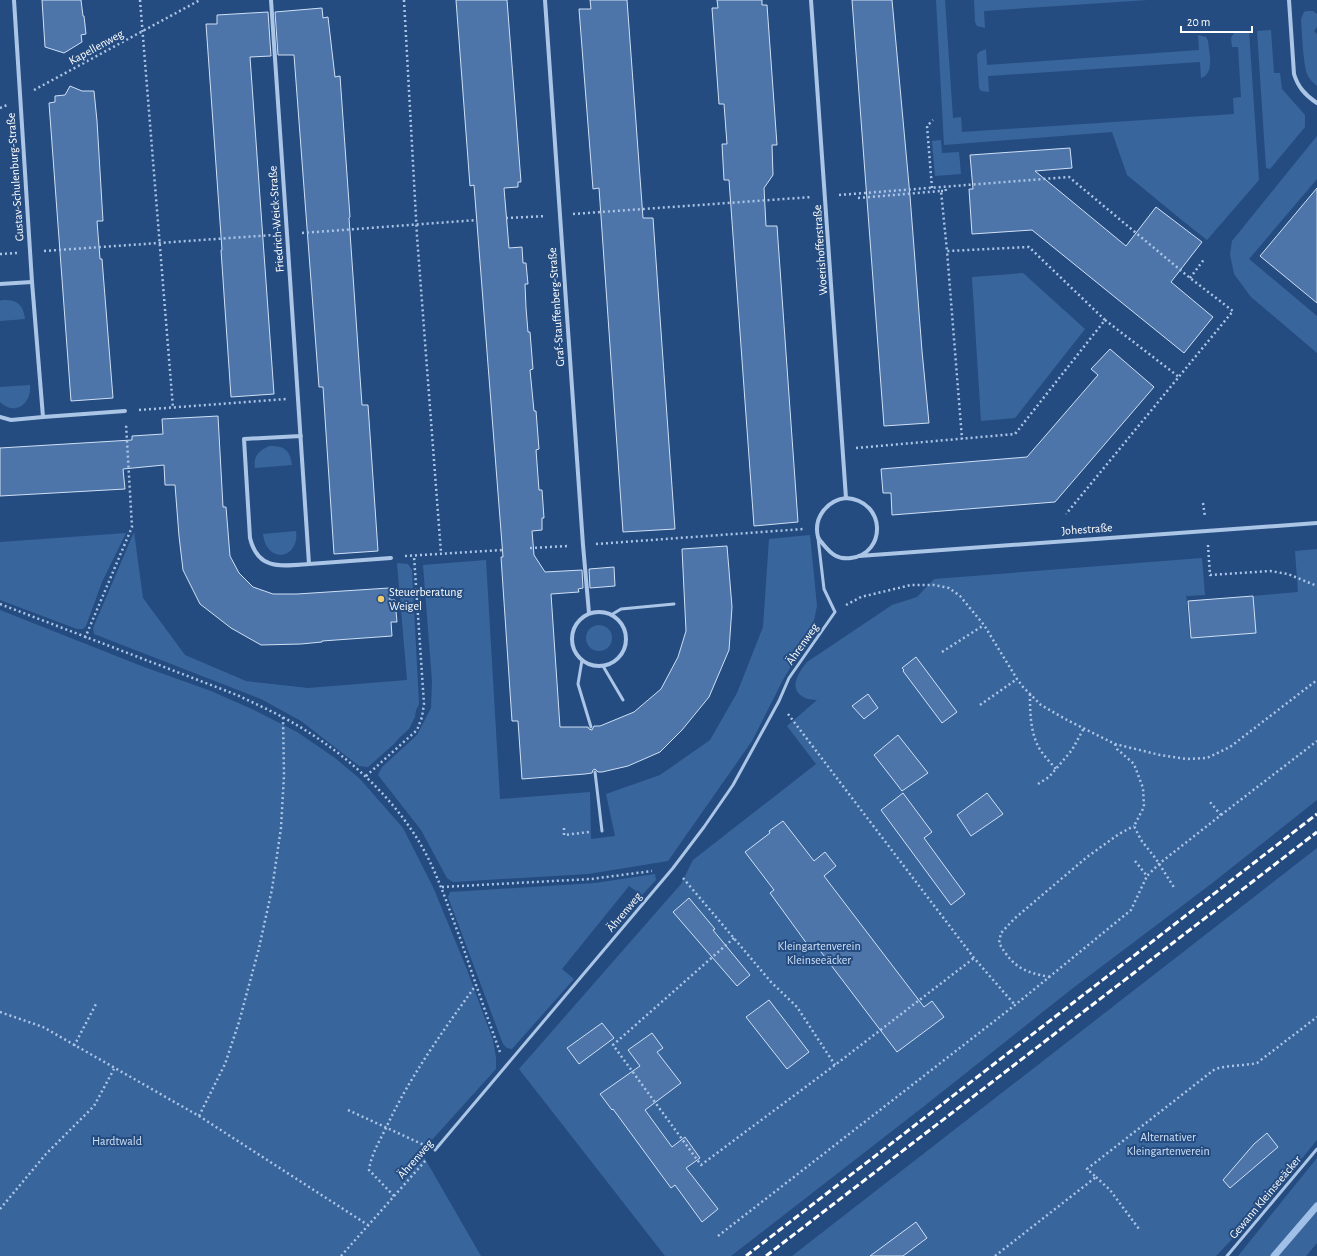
<svg xmlns="http://www.w3.org/2000/svg" width="1317" height="1256" viewBox="0 0 1317 1256" font-family="'Alegreya Sans',sans-serif">
  <style>
    .green { fill: #39659d }
    .lines { fill: none; stroke-linecap: round; stroke-linejoin: round }
    .stream { stroke: #a0c0e7; stroke-width: 7 }
    .building { fill: #4d75a9; stroke: #cfe0f5 }
    .path { stroke: #abc5e6; stroke-width: 2.5; stroke-dasharray: 2 3; stroke-linecap: butt }
    .lane { stroke: #abc5e6; stroke-width: 3 }
    .street { stroke: #abc5e6; stroke-width: 4 }
    .rail { stroke: #fff; stroke-width: 3; stroke-dasharray: 7 3; stroke-linecap: butt }
    .poi-dot { fill: #f0cc70; stroke: #254c80; stroke-width: 1.5 }
    .labels { text-anchor: middle; stroke-width: 4; stroke-linejoin: round; paint-order: stroke }
    .street-label { font-size: 12px; fill: #fff; stroke: #254c80 }
    .poi-label { font-size: 12px; fill: #fff; stroke: #254c80; text-anchor: start }
    .park-label { font-size: 12px; fill: #cfe0f5; stroke: #254c80 }
  </style>
  <rect width="100%" height="100%" fill="#254c80"/>
  <g class="green">
    <polygon points="936,0 945,0 953,118 961,117 962,132 1234,114 1233,98 1241,97 1238,47 1232,47 1231,38 1234,33 1249,31 1259,180 1207,240 1183,221 1127,175 1112,132 944,145"/>
    <polygon points="974,0 1148,0 984,11 985,28 977,26 975,22"/>
    <path d="M1307,11h6l4,3v13l-3,4 3,3v52c-3,-3 -7,-6 -9,-10 -5,-10 -6,-44 -7,-57l3,-7z"/>
    <polygon points="1271,30 1274,73 1280,73 1282,89 1305,115 1305,127 1270,169 1266,168 1257,31"/>
    <path d="M1198,35l8,2 2,4c1,12 7,32 -7,37l-1,-16 -212,14 1,16 -8,-1 -2,-3 -2,-33 2,-3 7,-3 1,16 212,-15z"/>
    <polygon points="1317,136 1317,179 1249,259 1317,316 1317,353 1251,297 1234,274 1230,254 1232,241"/>
    <polygon points="941,140 942,153 959,152 961,174 935,176 932,141"/>
    <polygon points="1023,273 1085,329 1015,418 981,421 972,277"/>
    <path d="M2,300c15,-1 21,4 23,19l-25,2v-20z"/>
    <path d="M30,385c2,18 -15,32 -30,17v-15z"/>
    <path d="M269,446c15,-1 21,4 23,19l-37,3c-2,-12 4,-17 14,-22z"/>
    <path d="M296,531c4,27 -29,35 -33,3z"/>
    <polygon points="134,532 143,598 185,655 246,681 308,688 407,680 397,563 408,564 412,570 419,704 416,710 415,717 409,729 399,738 394,744 368,767 359,766 301,721 261,699 94,634 93,628"/>
    <polygon points="126,533 102,582 86,626 83,629 77,629 0,600 0,542"/>
    <polygon points="810,535 817,606 811,634 784,678 752,741 668,861 588,874 453,882 447,878 421,830 378,775 382,767 417,735 431,708 432,681 423,565 486,560 500,799 590,792 591,839 615,836 606,794 660,775 710,740 737,693 763,627 769,539"/>
    <path d="M1317,549v251l-106,84 -138,104 -150,119 -192,149h-66l-146,-187 162,-185 12,-24 123,-96 -29,-38 30,-26c-3,0 -6,-1 -9,-1 -22,-7 -10,-26 -1,-37l85,-57 25,-8 17,-18 268,-21 3,37 -18,1 -1,-3 4,45 66,-5 -3,-37 45,-4 -3,-41z"/>
    <polygon points="0,610 144,667 211,691 254,710 297,732 335,758 360,779 403,828 433,887 466,967 493,1040 496,1058 496,1069 421,1152 481,1256 0,1256"/>
    <circle cx="599" cy="638" r="13"/>
    <polygon points="1317,848 1317,1140 1259,1211 1216,1256 792,1256"/>
    <polygon points="655,874 656,880 642,895 629,886 562,969 574,979 512,1049 507,1048 503,1044 448,897 450,892 595,883"/>
    <polygon points="1317,1158 1317,1243 1306,1256 1238,1256"/>
  </g>
  <g class="lines">
    <polyline class="stream" points="1274,1256 1317,1206"/>
  </g>
  <g class="building">
    <polygon points="42,0 81,0 83,16 84,16 86,34 81,35 82,42 64,53 45,47"/>
    <polygon points="456,0 507,0 521,182 518,182 518,187 504,188 509,248 522,247 523,263 526,263 528,284 525,284 526,308 528,332 530,332 533,369 530,370 534,411 536,411 539,449 536,450 539,490 542,490 544,518 542,518 542,530 532,531 534,555 545,572 582,570 583,588 578,589 579,592 551,594 560,727 588,727 589,729 592,730 594,726 600,726 634,712 661,689 678,657 686,631 682,549 727,546 732,607 729,650 709,697 682,730 660,752 628,766 602,772 598,772 595,769 593,770 592,773 585,774 522,779 518,721 512,721 501,557 503,557 474,185 470,186"/>
    <polygon points="590,0 627,0 643,218 653,218 675,529 623,532 599,188 593,189 579,9 591,9"/>
    <polygon points="717,0 762,0 762,5 767,5 777,145 772,145 773,175 764,188 766,226 777,226 798,522 754,526 729,180 724,180 722,144 727,144 724,104 719,104 712,8 718,8"/>
    <polygon points="852,0 892,0 910,196 922,351 929,423 884,426"/>
    <polygon points="322,8 323,18 328,17 335,77 340,76 350,217 349,218 362,405 368,405 378,551 334,554 323,387 319,387 294,55 278,55 275,12"/>
    <polygon points="268,12 271,56 250,57 274,394 231,397 221,250 222,250 206,24 217,24 217,15"/>
    <polygon points="70,86 82,91 94,91 97,121 103,221 97,221 100,259 102,259 113,398 71,401 49,103 55,102 55,96 65,95"/>
    <polygon points="1070,148 1072,168 1035,171 1126,246 1156,207 1202,242 1171,282 1213,317 1184,353 1032,230 972,234 969,189 973,189 970,155"/>
    <polygon points="1317,188 1317,303 1260,256"/>
    <polygon points="1110,349 1154,387 1055,502 892,515 891,493 883,493 881,469 1027,457 1098,375 1091,369"/>
    <polygon points="218,416 223,507 226,507 230,556 239,573 253,587 273,594 297,594 389,588 390,600 395,600 397,622 391,622 392,636 322,641 322,642 301,644 261,645 231,628 200,604 183,570 179,536 175,485 165,485 164,465 123,469 125,489 0,496 0,448 132,440 132,436 163,434 162,419"/>
    <polygon points="614,567 615,586 590,588 589,569"/>
    <polygon points="1253,596 1256,633 1191,638 1188,601"/>
    <polygon points="916,657 957,712 942,723 903,671 904,670 902,668"/>
    <polygon points="868,694 878,708 864,719 852,706"/>
    <polygon points="898,735 928,773 902,791 874,755"/>
    <polygon points="903,793 932,832 924,838 965,894 951,905 881,810"/>
    <polygon points="987,793 1003,814 971,836 957,815"/>
    <polygon points="783,821 814,861 825,852 836,866 824,876 924,1007 932,1001 944,1017 897,1052 815,944 810,948 770,893 774,890 745,852 770,833 769,831"/>
    <polygon points="689,898 715,929 713,930 750,975 737,986 673,912"/>
    <polygon points="769,1000 809,1052 787,1069 746,1017"/>
    <polygon points="602,1023 614,1038 579,1064 567,1048"/>
    <polygon points="652,1033 663,1048 657,1052 681,1083 645,1110 672,1147 685,1137 700,1158 686,1168 718,1209 702,1222 675,1185 671,1188 613,1109 612,1110 600,1094 640,1066 628,1050"/>
    <polygon points="1267,1133 1278,1147 1230,1188 1223,1180 1254,1144"/>
    <polygon points="916,1222 927,1238 903,1256 870,1256"/>
  </g>
  <g class="lines">
    <g class="path">
      <polyline points="140,0 173,408"/>
      <polyline points="404,0 417,236 441,553"/>
      <polyline points="34,90 200,0"/>
      <polyline points="0,108 7,105"/>
      <polyline points="932,188 927,126 933,120"/>
      <polyline points="941,191 946,191 945,187"/>
      <polyline points="839,195 1069,177 1190,278 1233,311 1066,514"/>
      <polyline points="858,198 941,191 947,251"/>
      <polyline points="573,214 812,197"/>
      <polyline points="506,218 546,216"/>
      <polyline points="302,233 477,220"/>
      <polyline points="44,251 273,235"/>
      <polyline points="0,254 17,253"/>
      <polyline points="1190,278 1205,258"/>
      <polyline points="1105,320 1179,377"/>
      <polyline points="139,410 286,399"/>
      <polyline points="856,448 1015,434 1105,320 1029,247 947,251 962,439"/>
      <polyline points="1203,503 1205,517"/>
      <polyline points="596,544 803,529"/>
      <polyline points="1208,545 1210,575 1270,571 1288,574 1317,586"/>
      <polyline points="530,548 569,546"/>
      <polyline points="405,556 502,550"/>
      <path d="M0,604l237,91c23,11 46,21 68,35 48,30 94,73 121,124 14,27 23,55 34,84 13,38 26,76 40,114"/>
      <polyline points="846,605 861,597 911,585 934,585 949,588 960,596 984,625 1017,679 1023,687 1041,705 1067,720 1115,744 1160,755 1186,759 1207,758 1230,747 1317,680"/>
      <polyline points="85,638 132,527 126,424"/>
      <polyline points="942,652 984,625"/>
      <path d="M1030,694c0,16 0,34 7,50 4,9 12,17 19,25"/>
      <polyline points="980,705 1017,679"/>
      <polyline points="788,714 974,958 1015,1005"/>
      <polyline points="1115,744 1117,749 1134,764 1143,788 1144,807 1134,826 1141,840 1156,859 1175,889"/>
      <polyline points="366,776 417,730 422,717 424,704 414,556"/>
      <polyline points="1038,784 1049,777 1072,750 1084,728"/>
      <polyline points="1221,815 1317,741"/>
      <polyline points="564,828 564,835 589,832"/>
      <polyline points="1135,861 1147,876 1160,863 1221,815 1210,802"/>
      <polyline points="683,878 771,982 797,1007 835,1065"/>
      <polyline points="442,887 591,879 652,871"/>
      <polyline points="734,938 613,1045 701,1165 835,1065 974,958"/>
      <path d="M1050,977c-27,-5 -37,-10 -51,-34l2,-10 13,-14 73,-62 32,-23 15,-8"/>
      <polyline points="0,1012 43,1027 199,1116 368,1225"/>
      <polyline points="74,1046 96,1004"/>
      <polyline points="348,1110 424,1145"/>
      <polyline points="199,1116 225,1064 239,1022 259,948 272,889 281,828 284,775 283,717"/>
      <polyline points="1096,1177 1110,1190 1139,1229"/>
      <path d="M394,1196l-25,-26c2,-15 10,-28 17,-42 24,-52 57,-97 90,-143"/>
      <polyline points="0,1209 46,1154 94,1106 114,1069"/>
      <polyline points="718,1236 1015,1005 1131,910 1147,876"/>
      <polyline points="341,1256 426,1160"/>
      <path d="M995,1256l101,-79 -9,-8 128,-100c14,-4 28,-3 42,-6l60,-46"/>
    </g>
    <g class="lane">
      <polyline points="611,615 621,609 674,604"/>
      <polyline points="582,660 578,684 591,727"/>
      <polyline points="603,666 623,700"/>
      <polyline points="595,772 602,831"/>
      <polyline points="435,1150 673,868 704,827 733,785 779,701 789,678 835,612 824,589 818,538"/>
      <polyline points="1227,1256 1317,1149"/>
    </g>
    <g class="street">
      <path d="M271,0c12,188 27,376 38,564 -27,2 -51,7 -59,-26l-6,-99 57,-3"/>
      <polyline points="545,0 583,545 589,613"/>
      <polyline points="811,0 846,498"/>
      <path d="M1289,0l5,74c4,13 11,21 23,29"/>
      <polyline points="0,284 32,282"/>
      <polyline points="0,417 11,420 43,417 32,282 14,0"/>
      <polyline points="43,417 125,411"/>
      <path d="M846,498c41,3 40,56 5,60 -13,2 -20,-4 -28,-14 -2,-2 -4,-4 -5,-7 -5,-20 10,-37 28,-39z"/>
      <polyline points="859,556 1317,523"/>
      <polyline points="309,564 391,558"/>
      <circle cx="599" cy="639" r="27"/>
    </g>
    <g class="rail">
      <polyline points="746,1256 1317,814"/>
      <polyline points="766,1256 1317,832"/>
    </g>
  </g>
  <circle class="poi-dot" cx="381" cy="599" r="4"/>
  <g class="labels">
    <g class="street-label">
      <text transform="translate(96 47) rotate(-29)" y="4">Kapellenweg</text>
      <text transform="translate(15 177) rotate(-94)" y="4">Gustav-Schulenburg-Straße</text>
      <text transform="translate(276 219) rotate(-94)" y="4">Friedrich-Weick-Straße</text>
      <text transform="translate(820 250) rotate(-94)" y="4">Woerishofferstraße</text>
      <text transform="translate(556 307) rotate(-94)" y="4">Graf-Stauffenberg-Straße</text>
      <text transform="translate(1087 529) rotate(-4)" y="4">Johestraße</text>
      <text transform="translate(802 644) rotate(-55)" y="4">Ährenweg</text>
      <text transform="translate(624 912) rotate(-50)" y="4">Ährenweg</text>
      <text transform="translate(415 1159) rotate(-49)" y="4">Ährenweg</text>
      <text transform="translate(1265 1197) rotate(-50)" y="4">Gewann Kleinseeäcker</text>
    </g>
    <g class="poi-label">
      <text x="389" y="596">Steuerberatung<tspan x="389" dy="14">Weigel</tspan></text>
    </g>
    <g class="park-label">
      <text x="819" y="950">Kleingartenverein<tspan x="819" dy="14">Kleinseeäcker</tspan></text>
      <text x="1168" y="1141">Alternativer<tspan x="1168" dy="14">Kleingartenverein</tspan></text>
      <text x="117" y="1145">Hardtwald</text>
    </g>
  </g>
  <path d="M1181 26v6h71v-6" fill="none" stroke="#ffffff" stroke-width="2"/>
  <text x="1187" y="26" font-size="12" fill="#ffffff" stroke="#254c80" stroke-width="3" paint-order="stroke">20 m</text>
</svg>
